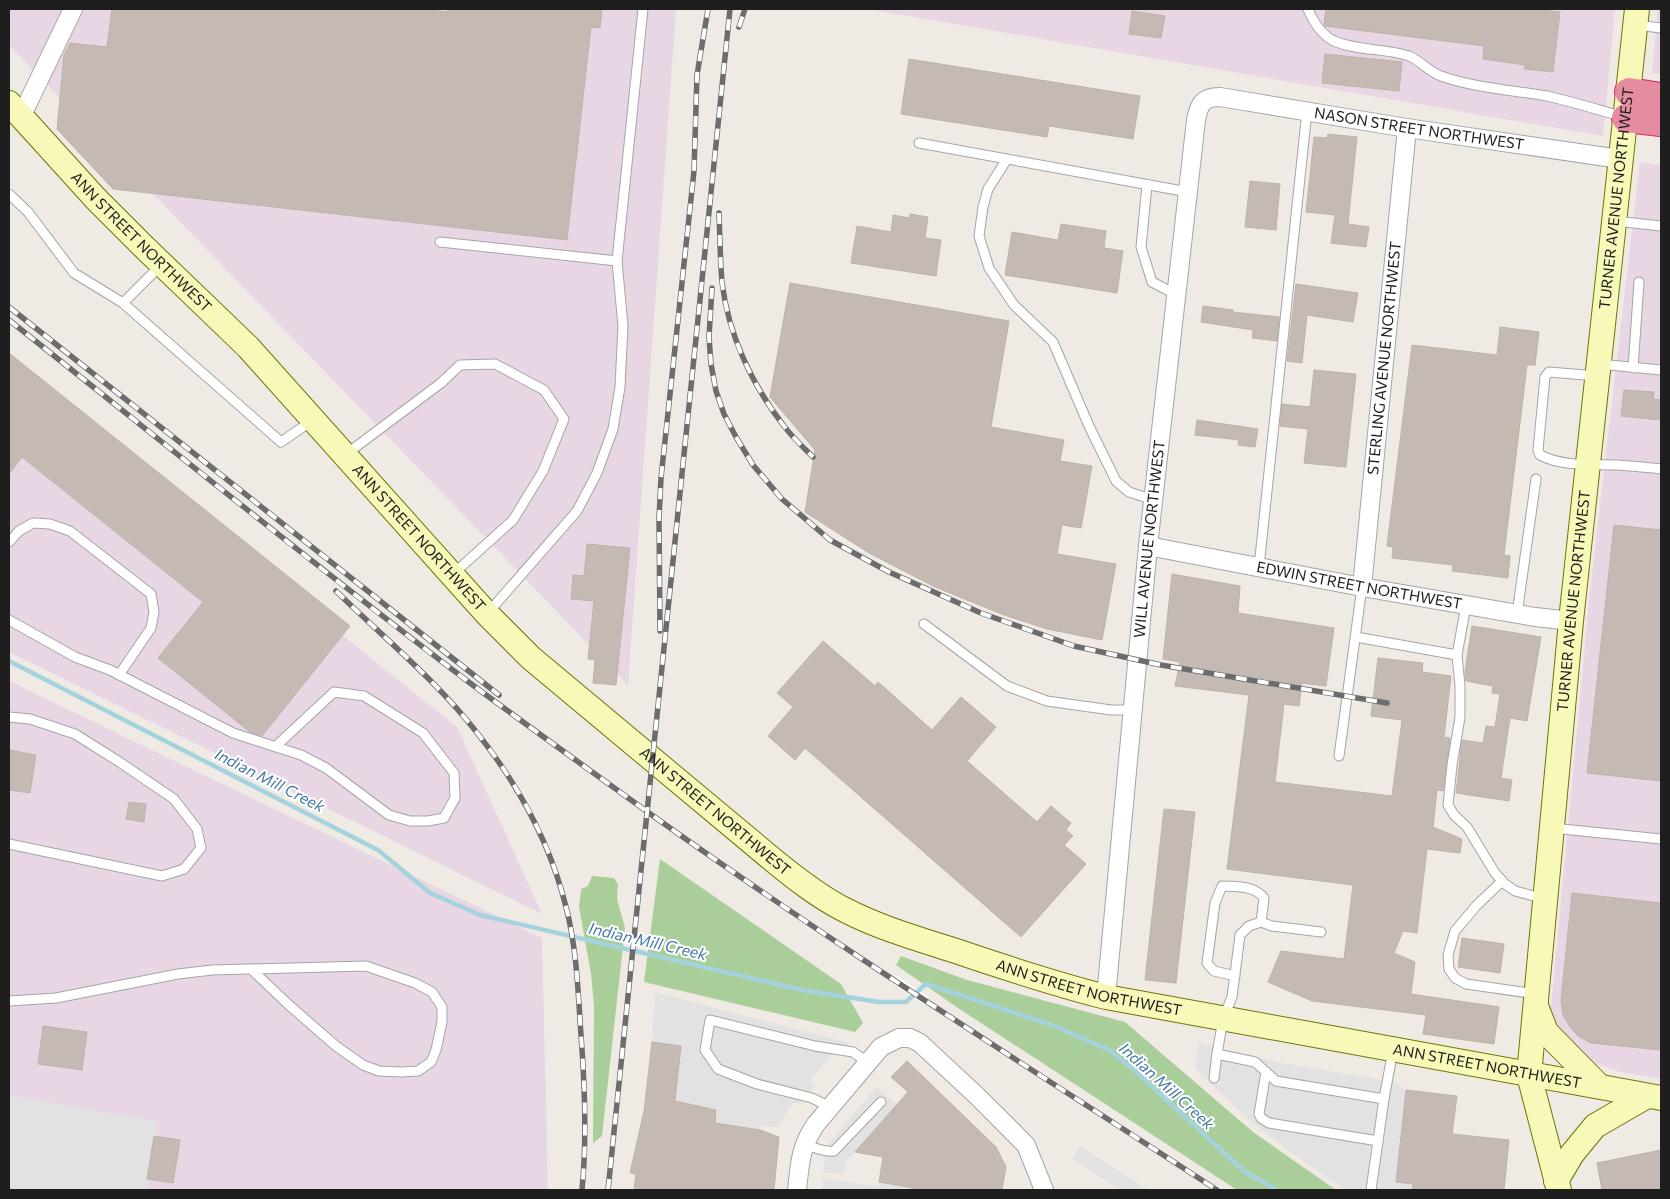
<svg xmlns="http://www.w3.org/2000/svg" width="1670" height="1199" viewBox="0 0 1670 1199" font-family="Commissioner,sans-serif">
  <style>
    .industrial { fill: #e8d6e5 }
    .forest { fill: #aace99 }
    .parking { fill: #e2e2e2 }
    .pier { fill: #fff }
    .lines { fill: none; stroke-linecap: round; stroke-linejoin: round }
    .stream { stroke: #a4d2dd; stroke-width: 4.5 }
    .building { fill: #c4bab3; stroke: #c1b1a6 }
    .lane-casing { stroke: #a5a5a5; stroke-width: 11 }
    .street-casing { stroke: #a5a5a5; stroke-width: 20 }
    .secondary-casing { stroke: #6d7505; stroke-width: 26 }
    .highway-casing { stroke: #da2469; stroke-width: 30 }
    .lane { stroke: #fff; stroke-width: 9 }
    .street { stroke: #fff; stroke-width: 18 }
    .secondary { stroke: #f8f9b8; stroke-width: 24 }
    .highway { stroke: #e68ca0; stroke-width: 28 }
    .rail-casing { stroke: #6c6c6c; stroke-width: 5.5 }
    .rail { stroke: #fff; stroke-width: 4; stroke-dasharray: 11; stroke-linecap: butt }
    .labels { text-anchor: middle; stroke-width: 4; stroke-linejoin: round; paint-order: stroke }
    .street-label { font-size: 15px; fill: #1e1e1e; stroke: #fff }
    .water-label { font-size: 16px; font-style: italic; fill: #477aa6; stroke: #fff }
  </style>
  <rect width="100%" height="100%" fill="#efebe4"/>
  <g class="industrial">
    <polygon points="9,9 676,9 628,685 9,45"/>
    <polygon points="868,9 1615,9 1603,136"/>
    <polygon points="1658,9 1661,9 1661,74 1652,73"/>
    <polygon points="1640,162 1661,165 1661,1079 1620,1072 1580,1058 1551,1030 1550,1018 1590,591"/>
    <polygon points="9,367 457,727 542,914 9,652"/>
    <polygon points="9,681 542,938 548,1190 9,1190"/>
  </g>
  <g class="forest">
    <polygon points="660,859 841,984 863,1023 855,1032 644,982"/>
    <polygon points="592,876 614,878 618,884 617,899 625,928 602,1136 593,1143 594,1006 591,974 579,907 581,889 588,886"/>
    <polygon points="901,956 967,980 1125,1022 1253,1132 1336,1190 1237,1190 958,1008 896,965"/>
  </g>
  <g class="parking">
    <polygon points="655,992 849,1043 841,1055 834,1052 810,1080 814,1086 801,1103 793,1103 777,1127 760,1126 760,1130 715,1123 716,1110 675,1101 681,1046 652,1042"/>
    <polygon points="1199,1043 1276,1062 1395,1082 1406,1090 1412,1190 1345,1190 1292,1153 1249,1120 1197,1070 1195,1067"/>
    <polygon points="876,1087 897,1105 846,1162 843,1175 823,1172 825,1152 830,1142"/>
    <polygon points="9,1095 159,1122 147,1190 9,1190"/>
    <polygon points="1080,1146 1148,1190 1121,1190 1072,1159"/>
    <polygon points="823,1179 878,1186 879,1182 914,1188 914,1190 822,1190"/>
  </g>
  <polygon class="pier" points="895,975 929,997 925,1005 890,982"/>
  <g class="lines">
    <polyline class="stream" points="9,661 378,850 430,893 480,915 802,990 879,1002 906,1002 926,984 1052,1025 1109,1050 1132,1068 1245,1172 1277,1190"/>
  </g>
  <g class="building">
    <polygon points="112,9 419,9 448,12 448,9 602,9 600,28 591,27 567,240 113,189 57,129 64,55 70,43 107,47"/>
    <polygon points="1326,9 1531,9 1560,12 1553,72 1524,69 1525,65 1483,59 1484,46 1325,26 1324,24"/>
    <polygon points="1132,11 1165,16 1161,38 1129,34"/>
    <polygon points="1325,54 1402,62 1399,91 1322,83"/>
    <polygon points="909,59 1140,96 1133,139 1049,126 1047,137 901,114"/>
    <polygon points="1328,134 1357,137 1348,224 1369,227 1366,247 1331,243 1335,215 1306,212 1314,137 1327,138"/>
    <polygon points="1250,181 1280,184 1276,230 1245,227"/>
    <polygon points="910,214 928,217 925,238 941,240 936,276 851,263 857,226 891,232 893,215 909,218"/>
    <polygon points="1061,224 1106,231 1104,248 1123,251 1117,293 1005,275 1012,232 1058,240"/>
    <polygon points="790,283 1009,321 991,427 1064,440 1060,461 1092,466 1081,528 1062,525 1057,554 1116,564 1102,640 1047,629 1004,615 935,587 869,553 805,512 815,450 770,397"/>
    <polygon points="1296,284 1358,293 1353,322 1307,315 1302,363 1287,361"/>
    <polygon points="1203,306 1233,310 1233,312 1279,317 1277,341 1252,338 1253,330 1201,322"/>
    <polygon points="1500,327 1539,332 1535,365 1527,365 1504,555 1510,556 1508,578 1452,571 1453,565 1392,558 1393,547 1387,546 1412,345 1497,355"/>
    <polygon points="9,353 350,626 262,736 250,732 158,658 203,602 22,457 9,474"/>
    <polygon points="1314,370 1356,374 1346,467 1304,463 1308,429 1280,426 1282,404 1310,407"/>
    <polygon points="1624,390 1654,392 1653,399 1661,400 1661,420 1621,416"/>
    <polygon points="1197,420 1258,429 1255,447 1238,445 1239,440 1195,435"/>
    <polygon points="1614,525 1661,530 1661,781 1587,773"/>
    <polygon points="587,544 630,548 616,685 593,683 595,660 588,659 594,601 571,599 573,575 584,576"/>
    <polygon points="1172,574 1240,586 1238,613 1334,628 1326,686 1302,683 1299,706 1284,704 1275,782 1392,796 1402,720 1371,716 1378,658 1423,663 1422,672 1451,676 1444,737 1450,738 1443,791 1437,790 1433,827 1462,839 1460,853 1427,849 1417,933 1403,931 1394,953 1415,962 1411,994 1499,1007 1494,1044 1423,1034 1426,1015 1312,1001 1268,982 1281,951 1344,959 1353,885 1227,869 1249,695 1175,686 1180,662 1163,659"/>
    <polygon points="1472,626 1541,637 1527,721 1510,718 1501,778 1512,780 1509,801 1456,793 1462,740 1483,743 1486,726 1495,727 1500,694 1492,693 1493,686 1466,681 1465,671"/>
    <polygon points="823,641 875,686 878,682 932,730 961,697 996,727 967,761 1037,822 1051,806 1071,823 1066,830 1073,836 1064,845 1086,864 1021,937 805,748 795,760 768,736 793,707 777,693"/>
    <polygon points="9,750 36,755 30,793 9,790"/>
    <polygon points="129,802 146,804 144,822 126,819"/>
    <polygon points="1164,809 1195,812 1176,983 1145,980"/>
    <polygon points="1572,893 1661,903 1661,1050 1591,1043 1578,1036 1570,1027 1563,1015 1561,1000"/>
    <polygon points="1462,938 1504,944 1500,973 1458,967"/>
    <polygon points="43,1026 87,1032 82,1070 38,1064"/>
    <polygon points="652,1042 681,1046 675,1101 716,1110 715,1123 760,1130 779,1137 774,1190 634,1190 636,1174 630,1173 644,1111"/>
    <polygon points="907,1061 996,1147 1006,1167 1002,1190 914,1190 914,1188 879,1182 883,1157 855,1152 908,1092 891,1077"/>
    <polygon points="1406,1090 1457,1096 1452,1134 1509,1140 1504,1190 1412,1190 1413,1184 1396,1182"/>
    <polygon points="154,1136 180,1140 173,1183 147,1179"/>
    <polygon points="1661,1150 1661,1190 1602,1190 1597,1163"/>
  </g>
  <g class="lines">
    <defs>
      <g id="lane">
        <path d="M1308,9c5,12 14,26 26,32 23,10 51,7 75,15 12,5 20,16 32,20 34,12 71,14 106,20 26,6 52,14 77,21"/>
        <polyline points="1636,25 1661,28"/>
        <polyline points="919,143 1188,192"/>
        <polyline points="1007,159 988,189 983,207 979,236 989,268 1014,305 1053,342 1089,426 1116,481 1129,492 1154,500"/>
        <polyline points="1147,185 1141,247 1152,282 1177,295"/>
        <polyline points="9,194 28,212 74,273 123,303"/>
        <polyline points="1615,221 1661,226"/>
        <polyline points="440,242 617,261"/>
        <polyline points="161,265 123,303 281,442 313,420"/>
        <polyline points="1599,364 1661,370"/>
        <polyline points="1633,368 1639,282"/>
        <path d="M1597,376l-48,-4 -4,5 -7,73 2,5c23,12 52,9 78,10 14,1 29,2 43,4"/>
        <polyline points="345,455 441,383 460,365 495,364 544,390 564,419 543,471 513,520 452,575"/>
        <polyline points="9,542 19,531 33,523 50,524 70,531 151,594 154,612 151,628 119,675"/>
        <polyline points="1259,567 1307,111"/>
        <polyline points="487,614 577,511 597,473 613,429 620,387 623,326 617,261 643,9"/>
        <polyline points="1517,614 1536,479"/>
        <polyline points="9,620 75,657 110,670 233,733 301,755 326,768 389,815 410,821 428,821 444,818 455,798 454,773 423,733 364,696 334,692 275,747"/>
        <polyline points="924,624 1007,686 1047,701 1111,710 1133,710"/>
        <polyline points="1356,637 1457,655 1466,605"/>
        <polyline points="1457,655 1460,686 1460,717 1452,765 1448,805 1454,815 1467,827 1495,873 1505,884 1515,891 1545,899"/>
        <polyline points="9,717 30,719 75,734 118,761 174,799 197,829 201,848 184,869 162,876 9,844"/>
        <polyline points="1339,756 1362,587"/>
        <polyline points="1552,828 1661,839"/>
        <polyline points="1502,881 1476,906 1455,931 1448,955 1449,969 1455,978 1466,984 1536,994"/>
        <polyline points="1321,932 1272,926 1261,922 1249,926 1240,935 1232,997 1223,1019 1217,1054 1255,1062 1276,1081 1384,1099 1371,1190"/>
        <path d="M1235,976l-21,-5 -7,-8 8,-60 7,-17c14,1 32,-1 42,12l-3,24"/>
        <polyline points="9,1001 56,998 178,974 212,970 366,966 415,983 432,992 442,1007 442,1022 436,1050 431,1062 418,1071 401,1072 379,1071 363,1065 336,1046 290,1006 252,970"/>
        <polyline points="1266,1072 1259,1114 1261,1118 1269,1123 1378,1141"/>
        <polyline points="1214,1078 1217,1054"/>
        <polyline points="1384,1099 1393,1050"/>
        <polyline points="830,1107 812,1098 757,1084 718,1069 705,1050 710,1020 815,1046 853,1052 868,1063"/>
        <path d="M805,1143c10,6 18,9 29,8l47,-49"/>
      </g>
      <g id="street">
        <polyline points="21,117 73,9"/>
        <path id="s1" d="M1148,546l214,41 173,30 36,4"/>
        <path id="s2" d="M1362,587l45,-459"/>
        <path id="s3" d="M1106,997l42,-451 48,-426c3,-15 6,-23 24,-23l187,31 213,31"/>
        <path d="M797,1190c3,-27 3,-43 19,-66l65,-77 18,-9h11l10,5 56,52 50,50 18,45"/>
      </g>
      <g id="secondary">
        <path id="s4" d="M9,103l87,96 48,48 104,100 239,267 44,44 242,202c22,18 46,37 72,50 35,18 73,29 111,41 50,17 99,33 150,46l555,101"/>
        <polyline points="1536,1006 1546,1032 1599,1086"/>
        <polyline points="1556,1181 1572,1154 1595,1126 1647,1096"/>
        <path id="s5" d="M1559,1190l-30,-115 42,-454 66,-612"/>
      </g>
      <g id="highway">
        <polyline points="1629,92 1661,97"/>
        <polyline points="1626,118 1661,122"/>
      </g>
    </defs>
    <use href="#lane" class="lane-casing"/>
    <use href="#street" class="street-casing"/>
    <use href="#secondary" class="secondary-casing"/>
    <use href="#highway" class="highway-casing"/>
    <use href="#lane" class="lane"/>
    <use href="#street" class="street"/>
    <use href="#secondary" class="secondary"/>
    <use href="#highway" class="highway"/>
    <defs>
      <g id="rail">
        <polyline points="739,27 745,9"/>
        <path d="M719,213c1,23 1,47 3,69 6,52 30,103 62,144 8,11 19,21 29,31"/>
        <polyline points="712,288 709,337 711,364 716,391 724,414 736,437 753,465 782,499 830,540 889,572 981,613 1074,646 1161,665 1387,703"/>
        <polyline points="9,307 499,695"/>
        <path d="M9,320c154,122 307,247 465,366 58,43 117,85 175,127 185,132 378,253 568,377"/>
        <path d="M336,591c48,47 100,89 142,143 41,52 72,108 88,173 11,42 12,86 15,128 4,52 6,104 1,155"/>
        <polyline points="660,631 659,519 661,478 694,171 697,75 708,9"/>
        <polyline points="608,1190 730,9"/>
      </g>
    </defs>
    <use href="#rail" class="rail-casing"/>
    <use href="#rail" class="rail"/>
  </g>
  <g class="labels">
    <g class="street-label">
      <text dy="5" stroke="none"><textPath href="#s3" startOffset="1121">NASON STREET NORTHWEST</textPath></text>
      <text dy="5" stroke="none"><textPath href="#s5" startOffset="1000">TURNER AVENUE NORTHWEST</textPath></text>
      <text dy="5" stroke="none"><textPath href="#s4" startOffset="192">ANN STREET NORTHWEST</textPath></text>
      <text dy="5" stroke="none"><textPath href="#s2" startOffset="230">STERLING AVENUE NORTHWEST</textPath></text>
      <text dy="5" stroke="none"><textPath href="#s4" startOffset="598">ANN STREET NORTHWEST</textPath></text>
      <text dy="5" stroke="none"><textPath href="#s3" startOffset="460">WILL AVENUE NORTHWEST</textPath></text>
      <text dy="5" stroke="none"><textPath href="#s1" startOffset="215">EDWIN STREET NORTHWEST</textPath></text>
      <text dy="5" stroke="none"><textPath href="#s5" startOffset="595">TURNER AVENUE NORTHWEST</textPath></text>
      <text dy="5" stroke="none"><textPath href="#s4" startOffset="1002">ANN STREET NORTHWEST</textPath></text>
      <text dy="5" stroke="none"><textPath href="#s4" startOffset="1422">ANN STREET NORTHWEST</textPath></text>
      <text dy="5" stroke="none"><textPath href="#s4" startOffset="1828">ANN STREET NORTHWEST</textPath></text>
    </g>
    <g class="water-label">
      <text transform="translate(270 780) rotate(27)" y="6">Indian Mill Creek</text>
      <text transform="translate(648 941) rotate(13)" y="6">Indian Mill Creek</text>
      <text transform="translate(1167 1086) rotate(42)" y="6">Indian Mill Creek</text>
    </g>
  </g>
  <rect width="1670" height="1199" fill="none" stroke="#1e1e1e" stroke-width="20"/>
</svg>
